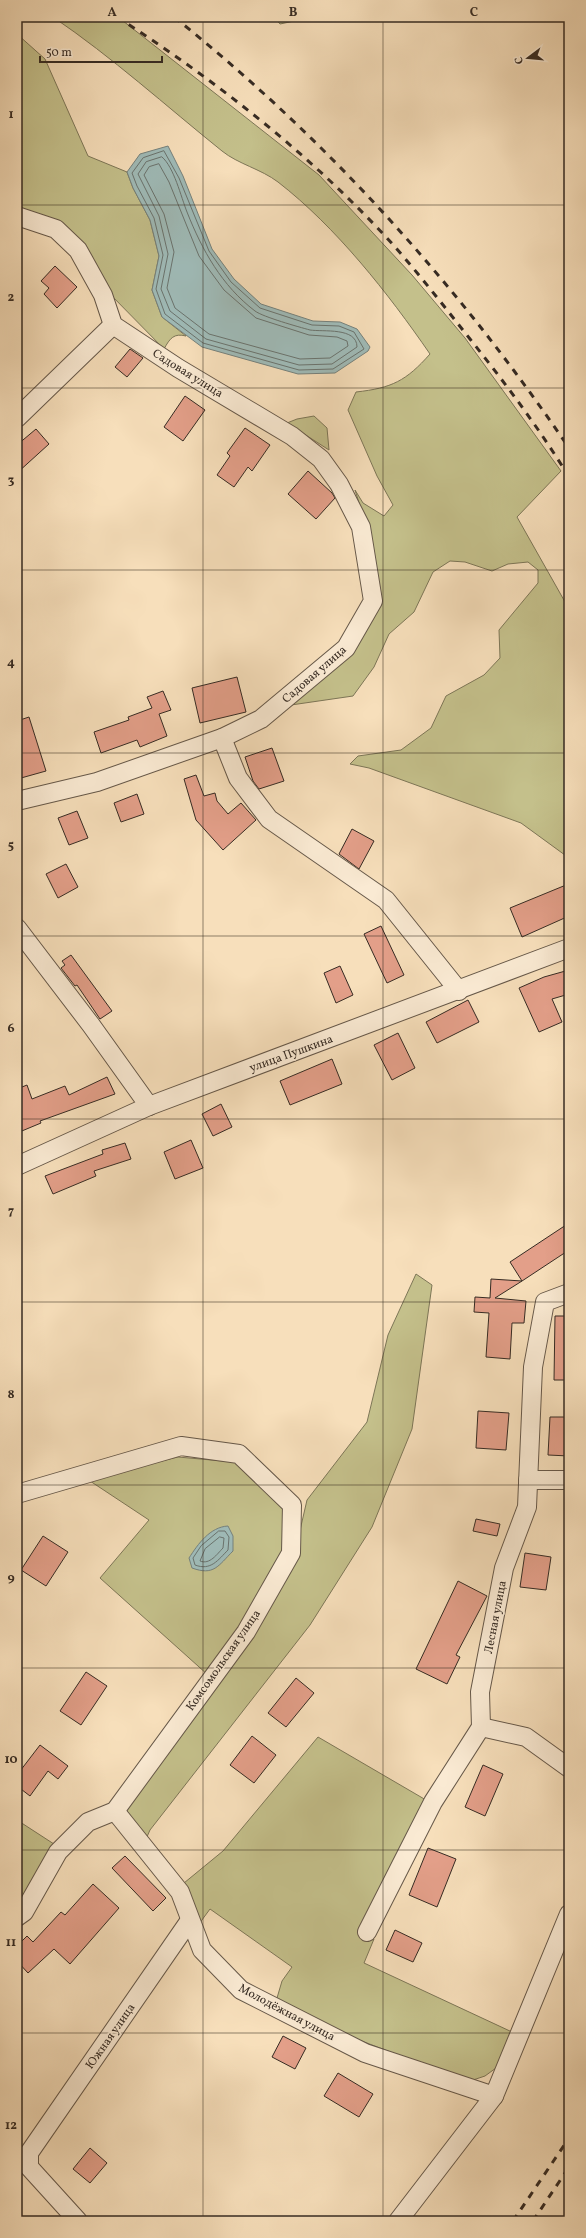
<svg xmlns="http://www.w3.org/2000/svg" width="586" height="2238" viewBox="0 0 586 2238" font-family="Vollkorn,serif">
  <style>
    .green { fill: #c4c08b; stroke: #7d7657 }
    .water { fill: #9fbbb8; stroke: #75817c }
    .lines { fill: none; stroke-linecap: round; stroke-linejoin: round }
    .shore { stroke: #6a736e; stroke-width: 1 }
    .building { fill: #e39f89; stroke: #362b23 }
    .minor-casing { stroke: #665849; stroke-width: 20 }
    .minor { stroke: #faead3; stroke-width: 18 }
    .rail { stroke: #362b23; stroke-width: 3; stroke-dasharray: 7 7; stroke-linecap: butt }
    .grid { fill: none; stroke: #362b23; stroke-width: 1; stroke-opacity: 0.55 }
    .labels { text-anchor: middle; stroke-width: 3.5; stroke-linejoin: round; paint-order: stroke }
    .street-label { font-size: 12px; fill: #362b23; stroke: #faead3 }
    .neatline { fill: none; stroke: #362b23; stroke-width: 1.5 }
    .grid-label { font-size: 13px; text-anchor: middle; font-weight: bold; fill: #362b23 }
  </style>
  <rect width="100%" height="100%" fill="#f7dfbb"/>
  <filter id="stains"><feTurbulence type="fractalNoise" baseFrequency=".005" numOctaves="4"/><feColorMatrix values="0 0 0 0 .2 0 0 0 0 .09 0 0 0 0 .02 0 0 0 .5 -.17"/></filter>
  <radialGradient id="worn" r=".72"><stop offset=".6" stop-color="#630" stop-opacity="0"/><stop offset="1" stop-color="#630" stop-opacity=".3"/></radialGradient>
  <g class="green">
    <path d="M53,17h65l201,158 93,100 53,63 96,133 -44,46 52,92v249l-48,-35 -152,-55 -19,-4 8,-8 43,-6 30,-22 15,-32 38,-21 16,-17 -1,-28 39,-47v-13l-10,-8 -20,2 -16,7 -27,-9 -15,-1 -17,11 -19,40 -25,22 -15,33 -21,29 -62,9 89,-99 -10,-68 -15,-48 8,13 21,13 9,-11 -16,-29 -29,-66 8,-18c36,-4 50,-11 74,-38 -42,-61 -94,-127 -152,-172 -17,-13 -40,-18 -56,-31 -56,-45 -110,-94 -169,-134z"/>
    <polygon points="274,17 313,17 280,24"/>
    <path d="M17,34l28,25 43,97 39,16 6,16 17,32 9,36 -7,34 10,27 24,19c-12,-3 -16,2 -22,13l-57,-58 -24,-43 -66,-39z"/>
    <polygon points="314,416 327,428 329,450 287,423 297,419"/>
    <polygon points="416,1274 432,1285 412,1429 372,1527 310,1625 150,1830 146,1839 122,1811 295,1552 307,1500 367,1422 388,1335"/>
    <polygon points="178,1457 234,1462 283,1504 286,1553 208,1675 100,1578 149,1520 87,1479"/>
    <polygon points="318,1737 426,1800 361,1932 374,1939 364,1963 512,2032 496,2068 485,2076 473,2080 440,2071 346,2035 277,1998 282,1981 292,1967 210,1909 199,1924 184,1883 223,1851"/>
    <polygon points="17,1820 57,1846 17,1904"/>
  </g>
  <g class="water">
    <polygon points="168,146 183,176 212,249 234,279 261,304 313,321 340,322 357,329 370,347 368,351 335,373 298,374 202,347 162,317 152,290 159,256 150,220 133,188 127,172 140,154"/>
    <path d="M228,1526l5,10v15c-15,15 -19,25 -41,17l-3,-10c9,-14 21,-31 39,-32z"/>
  </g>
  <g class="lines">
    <g class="shore">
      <polygon points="164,151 179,178 209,251 231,282 260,308 312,325 339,326 354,332 364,349 333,369 299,370 203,343 165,314 156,289 163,255 154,218 137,186 132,173 143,158"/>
      <path d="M162,157c12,10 19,40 25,55 15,38 35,74 68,99 8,6 44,16 55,19 13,2 47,-3 47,17l-25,17 -33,1 -93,-26 -36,-28 -9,-22 7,-35 -9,-38 -21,-42 8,-12z"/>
      <polygon points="159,164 169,182 199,256 224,290 256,318 309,335 337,337 347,341 348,346 330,358 300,359 209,334 175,308 167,288 174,252 164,214 144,175 149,167"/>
      <path d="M219,1531h6l4,6 -1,13c-10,10 -17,21 -33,15l-2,-7 8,-12z"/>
      <path d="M220,1537l4,1 -1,10c-6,6 -13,17 -23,13l5,-12z"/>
    </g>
  </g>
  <g class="building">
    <polygon points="55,266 77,287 57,308 44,294 49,288 41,281"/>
    <polygon points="130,349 143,358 127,377 115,367"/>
    <polygon points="185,396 205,410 183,441 164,427"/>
    <polygon points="245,428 270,445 252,471 248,467 234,487 217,475 230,456 227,453"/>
    <polygon points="36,429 49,444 17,473 17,445"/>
    <polygon points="308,471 332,493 335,498 316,519 288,494"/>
    <polygon points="237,677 246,712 200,723 192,688"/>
    <polygon points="163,691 171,710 159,714 167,736 140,747 137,740 101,753 94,732 129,720 128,717 152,708 147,697"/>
    <polygon points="29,717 46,771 21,778 17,764 17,721"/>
    <polygon points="272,748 284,781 259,789 253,781 245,757"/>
    <polygon points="196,775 204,796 215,793 217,801 228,814 241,803 256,820 223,850 196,820 184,779"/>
    <polygon points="137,794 144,814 121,822 114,803"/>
    <polygon points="77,811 88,838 69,845 58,818"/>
    <polygon points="352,829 374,841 359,869 339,854"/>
    <polygon points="66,864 78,887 58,898 46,874"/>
    <polygon points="566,885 569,893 569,916 522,937 510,908"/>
    <polygon points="381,926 404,975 387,983 364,934"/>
    <polygon points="71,955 112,1011 100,1019 77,985 75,986 61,968 65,965 62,961"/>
    <polygon points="340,966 353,995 336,1003 324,973"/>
    <polygon points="569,970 569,994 552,999 562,1022 539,1032 519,988 544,977"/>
    <polygon points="468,1000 479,1022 437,1043 426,1022"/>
    <polygon points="398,1033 415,1068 392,1080 374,1045"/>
    <polygon points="332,1059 342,1084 290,1105 280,1081"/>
    <polygon points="107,1077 115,1094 40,1121 41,1123 17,1133 17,1089 27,1085 32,1099 65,1086 69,1095"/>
    <polygon points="221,1104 232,1127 213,1136 202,1114"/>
    <polygon points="191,1140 203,1168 175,1179 164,1152"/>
    <polygon points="125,1143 131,1159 94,1171 96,1176 53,1194 45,1176 103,1154 102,1150"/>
    <polygon points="569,1223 569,1250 522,1281 510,1262"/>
    <polygon points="491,1279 522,1281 495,1298 526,1301 524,1323 512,1323 510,1359 486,1357 489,1313 474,1312 475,1297 490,1298"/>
    <polygon points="555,1316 569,1316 569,1380 554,1380"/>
    <polygon points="478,1411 509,1413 506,1450 476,1448"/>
    <polygon points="550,1417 569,1417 569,1456 548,1455"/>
    <polygon points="476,1519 500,1524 497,1536 473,1531"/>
    <polygon points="43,1536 68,1552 46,1586 21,1570"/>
    <polygon points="525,1553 551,1557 546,1590 520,1587"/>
    <polygon points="458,1581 487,1596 456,1655 460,1657 447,1684 416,1669"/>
    <polygon points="86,1672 107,1686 81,1725 60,1711"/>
    <polygon points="296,1678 314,1693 286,1727 268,1713"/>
    <polygon points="252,1736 276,1755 254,1783 230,1765"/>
    <polygon points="40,1745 68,1766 58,1779 48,1771 30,1796 17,1786 17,1775"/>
    <polygon points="483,1765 503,1774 485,1816 465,1807"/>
    <polygon points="428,1848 456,1859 437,1907 409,1895"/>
    <polygon points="125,1856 166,1898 153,1911 112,1868"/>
    <polygon points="93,1884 119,1908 70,1964 54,1949 28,1973 17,1961 17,1946 27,1936 33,1942 61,1912 65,1915"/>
    <polygon points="395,1930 422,1943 413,1962 386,1950"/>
    <polygon points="283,2036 306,2048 295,2069 272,2057"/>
    <polygon points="338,2073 373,2094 359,2117 324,2096"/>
    <polygon points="90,2148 107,2163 90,2183 73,2169"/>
  </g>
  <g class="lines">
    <defs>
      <g id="minor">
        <polyline points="17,216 56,229 78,250 103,295 113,325 178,368 292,436 321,459 339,484 361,527 373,601 346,648 261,719 222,738 97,782 17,801"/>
        <polyline points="17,418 113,325"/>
        <polyline points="222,738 238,778 269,819 386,900 459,991"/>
        <polyline points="17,928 91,1025 149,1106"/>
        <polyline points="17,1166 149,1106 569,948"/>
        <polyline points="528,1480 569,1480"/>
        <polyline points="17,1494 181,1446 239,1454 292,1505 291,1553 246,1632 115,1811 88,1822 58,1852 24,1912 17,1917"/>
        <polyline points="481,1727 526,1737 569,1768"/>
        <polyline points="115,1811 180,1892 202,1950 241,1990 365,2053 494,2096"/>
        <polyline points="367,1932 433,1802 481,1727 480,1692 504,1568 527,1507 533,1367 545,1302 569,1293"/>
        <polyline points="78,2221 29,2167 29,2153 190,1920"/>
        <polyline points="398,2221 494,2096 569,1914"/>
      </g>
    </defs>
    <use href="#minor" class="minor-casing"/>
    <use href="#minor" class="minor"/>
    <g class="rail">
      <path d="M117,17c98,63 190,135 270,221 29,32 56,67 83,101 35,44 69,89 99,138"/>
      <path d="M174,17c153,122 285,269 395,431"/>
      <polyline points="513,2221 569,2138"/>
      <polyline points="533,2221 569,2167"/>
    </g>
  </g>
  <path class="grid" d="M203,17v2204M383,17v2204M17,205h552M17,388h552M17,570h552M17,753h552M17,936h552M17,1119h552M17,1302h552M17,1485h552M17,1668h552M17,1850h552M17,2033h552"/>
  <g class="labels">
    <g class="street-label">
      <text transform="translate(188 373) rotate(32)" y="4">Садовая улица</text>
      <text transform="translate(314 674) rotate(-41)" y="4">Садовая улица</text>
      <text transform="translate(291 1053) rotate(-20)" y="4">улица Пушкина</text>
      <text transform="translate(495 1617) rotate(-79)" y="4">Лесная улица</text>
      <text transform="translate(223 1660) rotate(-55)" y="4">Комсомольская улица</text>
      <text transform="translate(287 2012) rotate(28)" y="4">Молодёжная улица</text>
      <text transform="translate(110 2036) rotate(-55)" y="4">Южная улица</text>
    </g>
  </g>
  <rect width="586" height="2238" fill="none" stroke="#f7dfbb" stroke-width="44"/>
  <g transform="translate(528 58) rotate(254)" stroke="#faead3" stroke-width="3" paint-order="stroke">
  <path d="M0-3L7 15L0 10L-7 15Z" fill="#362b23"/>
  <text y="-6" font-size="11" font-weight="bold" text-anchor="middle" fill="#362b23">С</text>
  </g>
  <path d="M40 56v6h122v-6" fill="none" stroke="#362b23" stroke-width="2"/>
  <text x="46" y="56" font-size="12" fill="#362b23" stroke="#faead3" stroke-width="3" paint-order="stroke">50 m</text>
  <rect x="22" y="22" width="542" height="2194" class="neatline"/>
  <g class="grid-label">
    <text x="112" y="16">A</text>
    <text x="293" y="16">B</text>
    <text x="474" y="16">C</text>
    <text x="11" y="118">1</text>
    <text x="11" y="301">2</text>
    <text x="11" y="484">3</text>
    <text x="11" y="666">4</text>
    <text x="11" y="849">5</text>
    <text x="11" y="1032">6</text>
    <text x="11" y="1215">7</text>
    <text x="11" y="1398">8</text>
    <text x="11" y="1581">9</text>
    <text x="11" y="1763">10</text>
    <text x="11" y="1946">11</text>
    <text x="11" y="2129">12</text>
  </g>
  <rect width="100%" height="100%" filter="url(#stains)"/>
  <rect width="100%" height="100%" fill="url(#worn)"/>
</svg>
